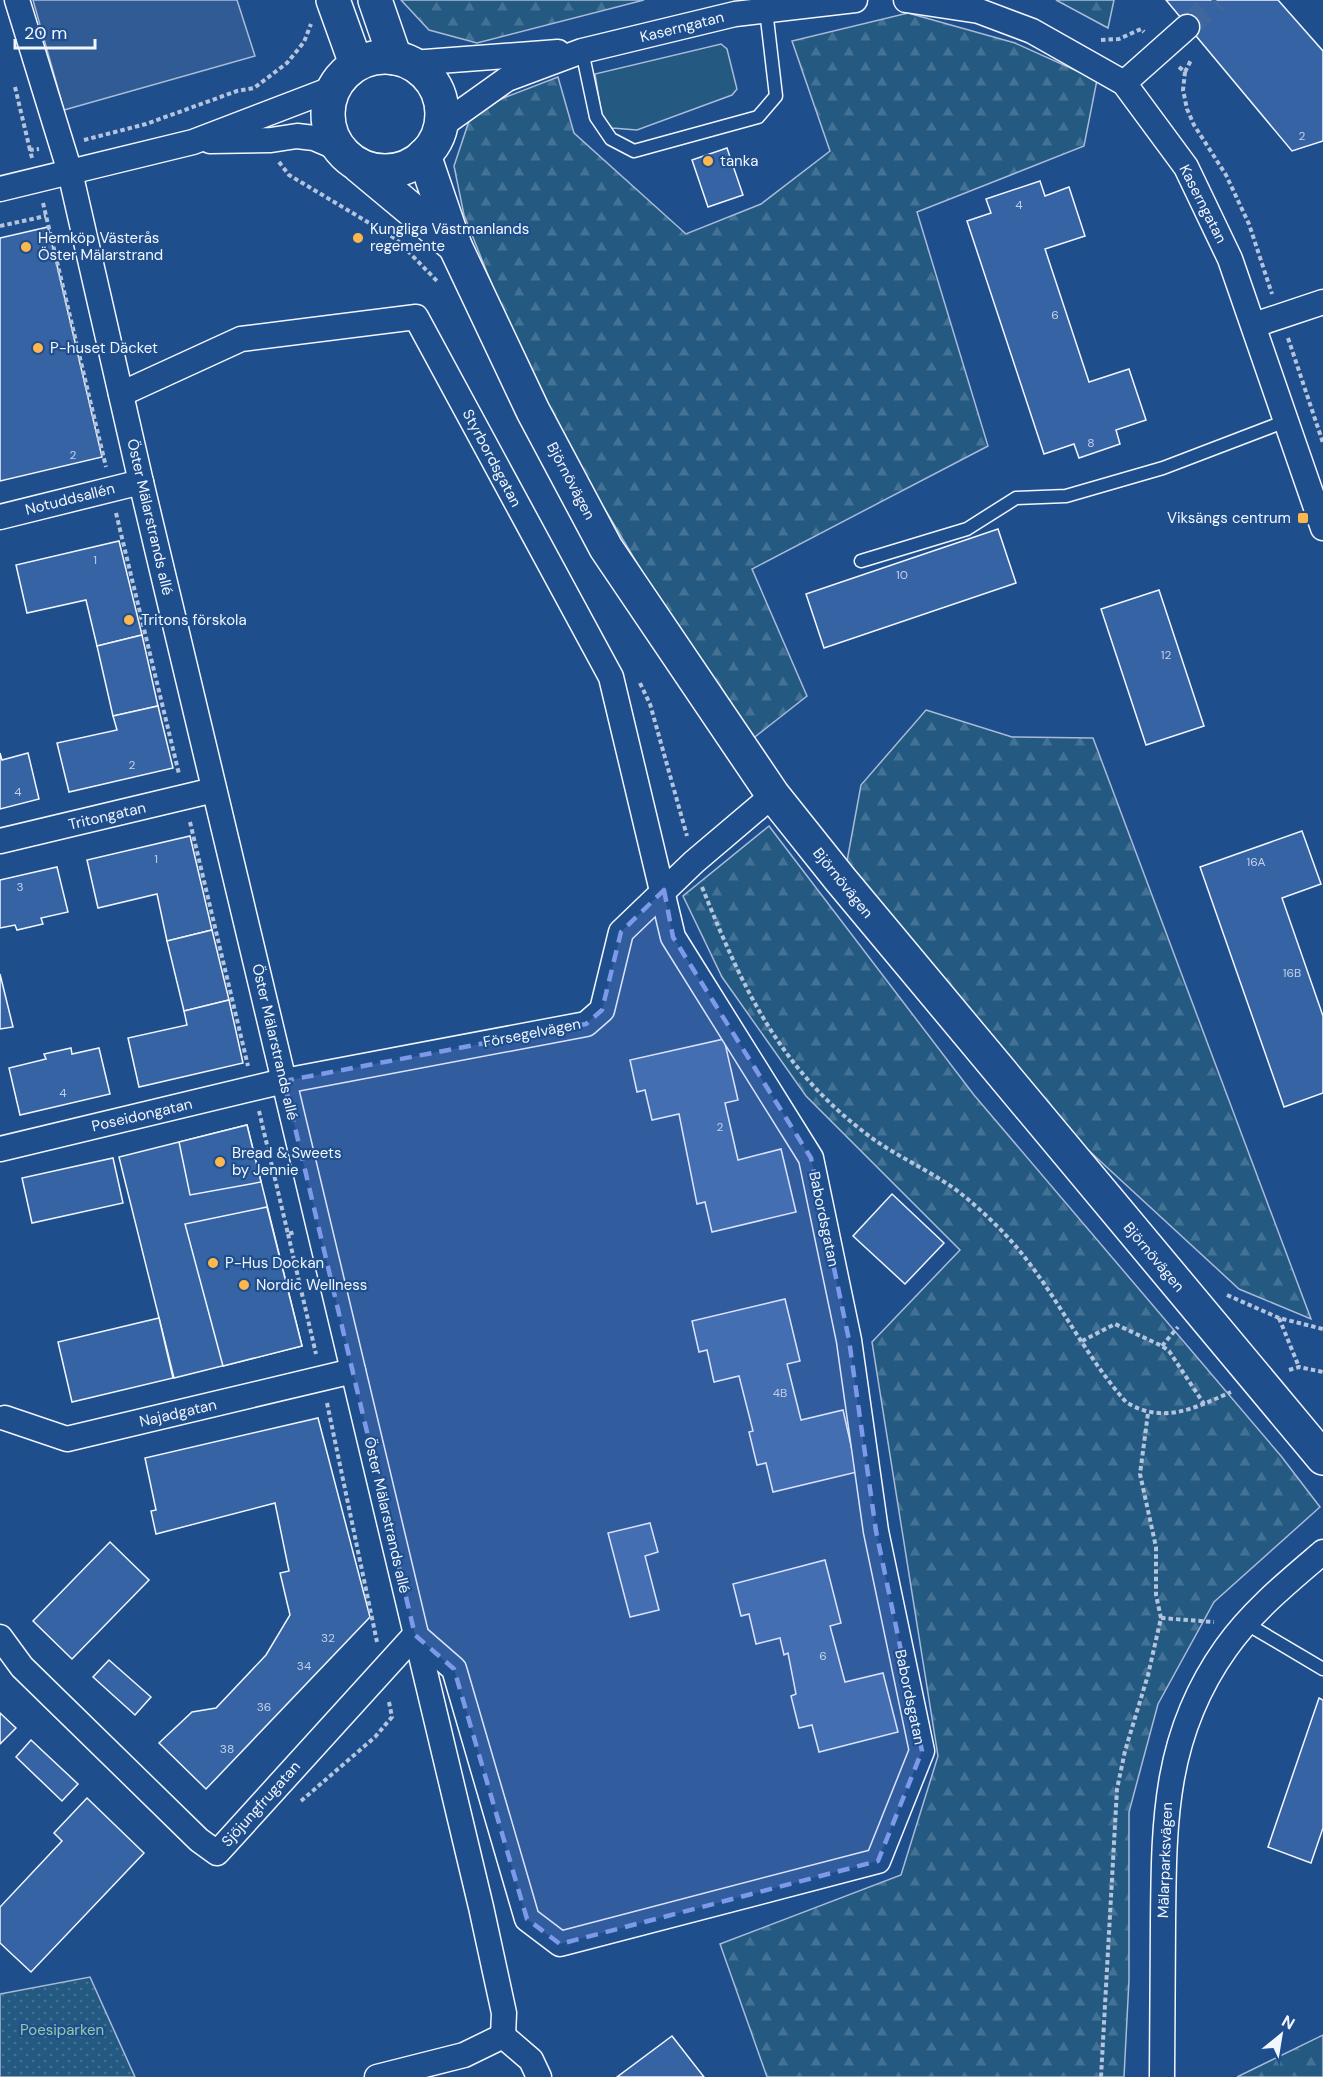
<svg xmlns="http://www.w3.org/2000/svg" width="1323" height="2077" viewBox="0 0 1323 2077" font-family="'DM Sans',sans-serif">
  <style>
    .grass { fill: #245a82; stroke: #a8bbd7; stroke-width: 1.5 }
    .forest { fill: url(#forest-firs); stroke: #a8bbd7; stroke-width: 1.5 }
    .park { fill: url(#park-dots); stroke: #a8bbd7; stroke-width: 1.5 }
    .parking { fill: #305b95; stroke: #a8bbd7; stroke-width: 1.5 }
    .building { fill: #3563a3; stroke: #f2f6ff; stroke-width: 1.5 }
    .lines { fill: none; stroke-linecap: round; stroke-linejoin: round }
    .street-tunnel { stroke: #3f679d; stroke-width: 24; stroke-dasharray: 24 12; stroke-linecap: butt }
    .lane-casing { stroke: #f2f6ff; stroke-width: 15 }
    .street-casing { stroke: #f2f6ff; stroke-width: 27 }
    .secondary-casing { stroke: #f2f6ff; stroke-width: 36 }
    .path { stroke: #b3c4dc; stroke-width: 4; stroke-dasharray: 4.5 3; stroke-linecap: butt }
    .lane { stroke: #1f4e8c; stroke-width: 12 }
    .street { stroke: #1f4e8c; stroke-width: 24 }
    .secondary { stroke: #1f4e8c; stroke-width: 33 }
    .marked { fill: #7d9aea; fill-opacity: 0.2; stroke: #7d9aea; stroke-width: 4.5; stroke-dasharray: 12 8; stroke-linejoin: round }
    .poi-dot { fill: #ffb74d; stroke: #1f4e8c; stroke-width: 2 }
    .labels { text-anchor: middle; stroke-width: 4.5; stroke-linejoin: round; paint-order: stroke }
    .number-label { font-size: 12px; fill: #c3d1e8 }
    .street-label { font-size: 15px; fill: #f2f6ff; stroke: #1f4e8c }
    .poi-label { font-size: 15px; fill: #f2f6ff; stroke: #1f4e8c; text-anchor: start }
    .park-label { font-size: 15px; fill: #97c8a6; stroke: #1f4e8c }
  </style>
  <defs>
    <pattern id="forest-firs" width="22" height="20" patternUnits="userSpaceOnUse" patternTransform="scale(1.5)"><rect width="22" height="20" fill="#245a82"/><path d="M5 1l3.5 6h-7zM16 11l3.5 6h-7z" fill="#447295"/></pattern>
    <pattern id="park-dots" width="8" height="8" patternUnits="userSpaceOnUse" patternTransform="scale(1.5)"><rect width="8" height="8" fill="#245a82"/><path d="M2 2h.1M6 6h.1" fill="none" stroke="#447295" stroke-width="1.8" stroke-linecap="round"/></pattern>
  </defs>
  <rect width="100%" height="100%" fill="#1f4e8c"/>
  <polygon class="grass" points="721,44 727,49 737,89 732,95 637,130 612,128 602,117 595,74"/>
  <g class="forest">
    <polygon points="401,0 644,0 477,43 429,30"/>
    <polygon points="1056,0 1114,0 1108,28"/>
    <polygon points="908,13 1015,43 1097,80 1084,146 917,212 988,446 752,569 807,696 751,740 699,667 535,392 464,215 454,166 469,121 493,102 558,77 574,133 686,234 761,204 830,151 792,41"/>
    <polygon points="926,710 1012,737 1093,738 1311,1319 1239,1289 1073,1136 847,861 861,785"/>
    <polygon points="769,826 974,1095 1281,1456 1320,1507 1214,1602 1158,1704 1129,1812 1129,1980 1124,2077 767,2077 720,1944 901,1875 938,1756 872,1342 960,1250 806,1096 722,977 683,896"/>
    <polygon points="1323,2035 1323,2077 1237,2077"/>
  </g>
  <polygon class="park" points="90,1977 135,2077 0,2077 0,1994"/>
  <polygon class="parking" points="33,0 237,0 255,56 64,110"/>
  <g class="building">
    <polygon points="1166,0 1278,0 1323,51 1323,141 1292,151"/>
    <polygon points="727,148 743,195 708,207 692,160"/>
    <polygon points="1040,181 1045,196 1069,187 1085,236 1045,249 1089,382 1129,369 1146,420 1116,430 1120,444 1079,458 1074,444 1044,454 967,221 991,213 986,199"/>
    <polygon points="48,227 102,457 0,481 0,238"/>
    <polygon points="998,529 1016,583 824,648 806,594"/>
    <polygon points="119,541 142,635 97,646 86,600 27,613 16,565"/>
    <polygon points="1159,590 1204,726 1146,745 1101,609"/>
    <polygon points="142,635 158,706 113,716 97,646"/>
    <polygon points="158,706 173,768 69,792 57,743 117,730 113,716"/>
    <polygon points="0,753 2,760 28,753 39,799 0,809"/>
    <polygon points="1302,831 1321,884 1282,898 1323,1016 1323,1093 1284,1107 1200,867"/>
    <polygon points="190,836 212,930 167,941 157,894 98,908 87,860"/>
    <polygon points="57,867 68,912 41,918 43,924 17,930 15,925 0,928 0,880"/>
    <polygon points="212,930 229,1000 184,1011 167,941"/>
    <polygon points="0,974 13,1027 0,1029"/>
    <polygon points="229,1000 243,1063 139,1087 128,1038 187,1025 184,1011"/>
    <polygon points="724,1039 738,1100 725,1103 738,1160 781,1149 796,1212 712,1232 705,1202 697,1204 679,1114 652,1120 645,1090 637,1092 630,1060"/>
    <polygon points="71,1048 72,1054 99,1048 110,1094 20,1115 9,1068 46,1059 44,1054"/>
    <polygon points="247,1125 302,1346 174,1378 119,1157"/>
    <polygon points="247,1125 261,1182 190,1195 179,1142"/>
    <polygon points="113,1158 123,1203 32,1223 22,1178"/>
    <polygon points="892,1194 944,1243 905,1284 853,1236"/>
    <polygon points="267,1207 302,1346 223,1366 185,1224"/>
    <polygon points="785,1299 800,1361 787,1364 801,1420 843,1410 857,1472 773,1492 766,1463 757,1465 749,1432 753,1431 739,1376 714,1382 707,1350 699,1352 692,1321"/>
    <polygon points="159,1318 173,1378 72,1402 58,1342"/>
    <polygon points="318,1418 370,1617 206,1789 159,1743 192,1712 216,1708 266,1655 290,1615 280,1573 289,1571 275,1503 156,1534 151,1511 156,1510 145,1458"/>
    <polygon points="650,1523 658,1552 645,1556 659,1610 630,1617 608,1533"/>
    <polygon points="110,1542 149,1580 72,1659 33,1621"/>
    <polygon points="825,1560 841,1623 830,1626 845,1682 883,1673 898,1732 819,1752 812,1725 799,1728 791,1696 796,1694 788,1653 784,1655 780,1638 756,1644 749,1614 741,1616 733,1584"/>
    <polygon points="109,1660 151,1697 135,1715 93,1677"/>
    <polygon points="1319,1698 1323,1700 1323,1828 1311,1863 1268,1847"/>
    <polygon points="0,1713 16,1728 0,1744"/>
    <polygon points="31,1740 78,1784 62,1801 16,1757"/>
    <polygon points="87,1798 144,1853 31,1972 0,1943 0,1907 62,1841 54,1833"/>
    <polygon points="672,2036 704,2077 617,2077"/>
  </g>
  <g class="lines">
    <polyline class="street-tunnel" points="1187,27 1216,0"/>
    <defs>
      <g id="lane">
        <polyline points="582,51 596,117 611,139 634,151 758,117 776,96 766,10"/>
        <polyline points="861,561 967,529 1016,498 1066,496 1163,468 1286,421"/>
        <polyline points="1247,1624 1323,1669"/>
      </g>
      <g id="street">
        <polyline points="17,0 70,172 141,482 481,1907 504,2013 503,2036"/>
        <polyline points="906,0 979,11 1032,31 1124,83 1186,167 1230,259 1323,528"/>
        <polyline points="412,63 558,52"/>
        <polyline points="1124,83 1187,27"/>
        <polyline points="441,126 507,79 582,51 735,14 855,0"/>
        <polyline points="210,141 271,140 297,136 314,138 340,149"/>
        <polyline points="0,189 193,142 334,88"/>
        <polyline points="1254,325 1323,302"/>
        <polyline points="0,517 141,482"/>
        <polyline points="0,841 214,790"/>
        <polyline points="0,1149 284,1081 586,1024 602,1010 621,932 694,862 773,795"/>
        <polyline points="5,1418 67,1439 353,1371"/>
        <polyline points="0,1637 22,1667 199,1840 217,1853 415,1635 454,1669 527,1919 560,1944 878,1861 922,1751 876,1531 849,1340 811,1158 673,937 611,677 416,317 241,339 121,394"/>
        <polyline points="377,2077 464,2055 503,2036 531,2060 539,2077"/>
        <path d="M1162,2077c0,-52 1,-103 1,-155 1,-101 1,-187 63,-274 26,-37 63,-67 97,-96"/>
      </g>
      <g id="secondary">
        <polyline points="333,0 356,64"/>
        <polyline points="375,0 395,58"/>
        <circle cx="385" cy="114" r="57"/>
        <polyline points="424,155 455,246 533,411 606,548 773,795 840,879 1323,1458"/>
        <polyline points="359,166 455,246"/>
      </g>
    </defs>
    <use href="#lane" class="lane-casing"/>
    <use href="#street" class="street-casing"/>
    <use href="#secondary" class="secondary-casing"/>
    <g class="path">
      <polyline points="1101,40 1119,39 1141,29 1144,32"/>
      <polyline points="1179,67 1185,72 1183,90 1187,109 1194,125 1226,175 1249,224 1272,294"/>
      <polyline points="1185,72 1191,60"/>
      <polyline points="15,87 30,150"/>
      <polyline points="84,140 146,124 237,91 254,88 287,63 304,42 311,24"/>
      <polyline points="32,158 30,150 39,149"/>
      <polyline points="279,162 289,175 396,239 437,281"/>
      <polyline points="43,203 106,467"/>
      <polyline points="0,226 46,216"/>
      <polyline points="1288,338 1323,443"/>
      <polyline points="116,513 179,774"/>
      <polyline points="640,683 650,704 687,836"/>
      <polyline points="190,822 248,1066"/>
      <path d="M702,887c42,104 79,186 174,254 22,15 47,27 70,42 20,13 38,30 55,47 50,51 78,119 125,172 37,23 69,6 105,-10"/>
      <polyline points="259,1111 288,1234 295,1232"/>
      <polyline points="288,1234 316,1354"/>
      <polyline points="1227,1295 1279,1318 1323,1329"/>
      <polyline points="1279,1318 1299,1367"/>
      <polyline points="1082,1341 1115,1324 1162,1346 1169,1351 1204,1404"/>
      <polyline points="1162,1346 1178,1327"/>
      <polyline points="1289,1370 1299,1367 1323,1372"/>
      <polyline points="327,1403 377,1642"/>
      <polyline points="1161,1618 1214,1622"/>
      <polyline points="301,1801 375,1737 392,1717 389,1702"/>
      <polyline points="1101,2077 1117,1789 1125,1751 1148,1675 1161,1618 1156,1595 1156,1547 1140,1474 1148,1413"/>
    </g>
    <use href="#lane" class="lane"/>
    <use href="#street" class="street"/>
    <use href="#secondary" class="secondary"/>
  </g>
  <path class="marked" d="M664,890l9,47 138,221 38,182 27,191 46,220 -44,110 -318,83 -33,-25 -73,-250 -39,-34 -131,-554 302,-57 16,-14 19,-78z"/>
  <g class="poi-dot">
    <circle cx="708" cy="161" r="6"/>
    <circle cx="358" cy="238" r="6"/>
    <circle cx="26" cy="247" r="6"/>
    <circle cx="38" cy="348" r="6"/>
    <rect x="1297" y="512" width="12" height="12" rx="3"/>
    <circle cx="129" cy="620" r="6"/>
    <circle cx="220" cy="1162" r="6"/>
    <circle cx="213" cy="1263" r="6"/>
    <circle cx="244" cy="1285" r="6"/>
  </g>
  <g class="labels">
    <g class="number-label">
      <text x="1302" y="140">2</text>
      <text x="1019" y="209">4</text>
      <text x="1055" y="319">6</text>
      <text x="1091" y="447">8</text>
      <text x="73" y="459">2</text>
      <text x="95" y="564">1</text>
      <text x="902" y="579">10</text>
      <text x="1166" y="659">12</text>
      <text x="132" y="769">2</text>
      <text x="18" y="796">4</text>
      <text x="156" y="863">1</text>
      <text x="1256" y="866">16A</text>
      <text x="20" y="891">3</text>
      <text x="1292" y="977">16B</text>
      <text x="63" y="1097">4</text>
      <text x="720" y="1131">2</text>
      <text x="780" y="1397">4B</text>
      <text x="328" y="1642">32</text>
      <text x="823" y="1660">6</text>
      <text x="304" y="1670">34</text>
      <text x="264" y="1711">36</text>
      <text x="227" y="1753">38</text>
    </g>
    <g class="street-label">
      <text transform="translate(682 27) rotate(-14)" y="5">Kaserngatan</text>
      <text transform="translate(1203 204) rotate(63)" y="5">Kaserngatan</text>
      <text transform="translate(492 458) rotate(62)" y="5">Styrbordsgatan</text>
      <text transform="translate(571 481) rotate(62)" y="5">Björnövägen</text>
      <text transform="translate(70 499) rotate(-14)" y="5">Notuddsallén</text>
      <text transform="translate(150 517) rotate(77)" y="5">Öster Mälarstrands allé</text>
      <text transform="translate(107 816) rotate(-13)" y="5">Tritongatan</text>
      <text transform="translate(843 883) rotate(51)" y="5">Björnövägen</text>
      <text transform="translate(532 1033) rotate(-11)" y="5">Försegelvägen</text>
      <text transform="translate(275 1042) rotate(77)" y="5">Öster Mälarstrands allé</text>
      <text transform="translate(142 1115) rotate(-13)" y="5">Poseidongatan</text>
      <text transform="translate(824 1219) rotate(78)" y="5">Babordsgatan</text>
      <text transform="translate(1154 1257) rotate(50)" y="5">Björnövägen</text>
      <text transform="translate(178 1413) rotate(-13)" y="5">Najadgatan</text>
      <text transform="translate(387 1515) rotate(77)" y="5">Öster Mälarstrands allé</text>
      <text transform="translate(910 1697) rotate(78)" y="5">Babordsgatan</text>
      <text transform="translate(261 1804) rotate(-48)" y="5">Sjöjungfrugatan</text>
      <text transform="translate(1165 1860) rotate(-88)" y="5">Mälarparksvägen</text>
    </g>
    <g class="poi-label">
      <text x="720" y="166">tanka</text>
      <text x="370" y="234">Kungliga Västmanlands<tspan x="370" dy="17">regemente</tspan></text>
      <text x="38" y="243">Hemköp Västerås<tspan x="38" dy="17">Öster Mälarstrand</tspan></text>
      <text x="50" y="353">P-huset Däcket</text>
      <text x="1291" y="523" text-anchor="end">Viksängs centrum</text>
      <text x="141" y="625">Tritons förskola</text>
      <text x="232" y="1158">Bread &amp; Sweets<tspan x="232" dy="17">by Jennie</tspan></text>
      <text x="225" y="1268">P-Hus Dockan</text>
      <text x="256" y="1290">Nordic Wellness</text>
    </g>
    <g class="park-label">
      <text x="62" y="2035">Poesiparken</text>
    </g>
  </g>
  <g transform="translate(1281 2035) rotate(30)" stroke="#1f4e8c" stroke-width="4.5" paint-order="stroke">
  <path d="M0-4.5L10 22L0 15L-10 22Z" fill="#f2f6ff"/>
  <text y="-9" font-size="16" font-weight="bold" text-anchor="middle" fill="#f2f6ff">N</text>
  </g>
  <path d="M15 39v9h80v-9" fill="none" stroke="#f2f6ff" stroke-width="3"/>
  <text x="24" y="39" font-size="18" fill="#f2f6ff" stroke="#1f4e8c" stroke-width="4.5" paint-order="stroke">20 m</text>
</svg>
